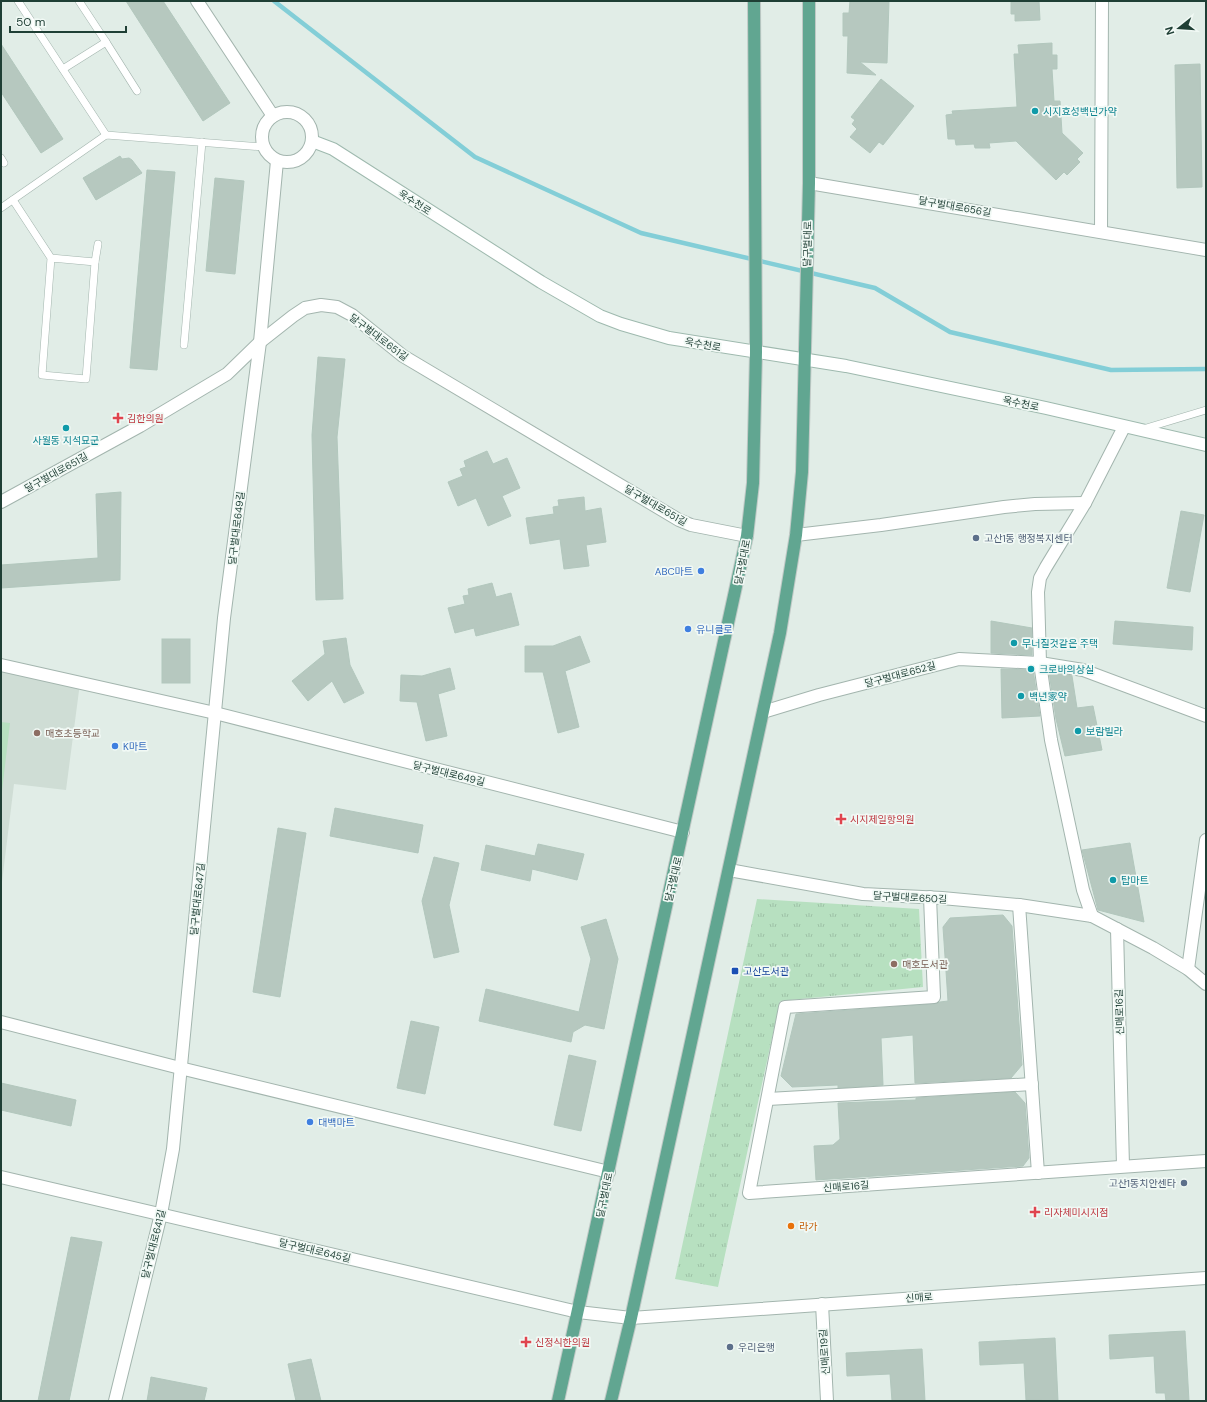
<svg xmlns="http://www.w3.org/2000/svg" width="1207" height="1402" viewBox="0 0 1207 1402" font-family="'DM Sans','Noto Sans KR',sans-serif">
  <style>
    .built { fill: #cfddd5 }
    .grass { fill: url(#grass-tufts) }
    .pitch { fill: #b7e0c0 }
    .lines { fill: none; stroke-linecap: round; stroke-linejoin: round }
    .stream { stroke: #83ced7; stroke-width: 4.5 }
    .building { fill: #b6c8bf; stroke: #b2c7bd }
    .service-casing { stroke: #a3b5ae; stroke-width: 8 }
    .minor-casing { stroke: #a3b5ae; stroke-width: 14 }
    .tertiary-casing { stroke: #a3b5ae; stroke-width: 14 }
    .secondary-casing { stroke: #9eb9ae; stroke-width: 14 }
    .primary-casing { stroke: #c0c9c6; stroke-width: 14 }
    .service { stroke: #fff; stroke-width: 7 }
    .minor { stroke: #fff; stroke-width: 12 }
    .tertiary { stroke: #fff; stroke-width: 12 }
    .secondary { stroke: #fff; stroke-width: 12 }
    .primary { stroke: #61a691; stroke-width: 12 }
    .culture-dot { fill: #0f9aa8; stroke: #f1f9f5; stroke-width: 1.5 }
    .health-dot { fill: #e0444e; stroke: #f1f9f5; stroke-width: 1.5 }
    .service-dot { fill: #5c6f8a; stroke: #f1f9f5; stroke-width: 1.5 }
    .shop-dot { fill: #3f7fe0; stroke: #f1f9f5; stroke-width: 1.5 }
    .education-dot { fill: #8d6e63; stroke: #f1f9f5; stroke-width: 1.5 }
    .transit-dot { fill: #1a4fb4; stroke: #f1f9f5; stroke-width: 1.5 }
    .food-dot { fill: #e8710a; stroke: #f1f9f5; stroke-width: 1.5 }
    .labels { text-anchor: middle; stroke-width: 3.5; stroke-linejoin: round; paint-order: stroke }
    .culture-label { font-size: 10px; fill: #0d838f; stroke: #f1f9f5; text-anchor: start }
    .street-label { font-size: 10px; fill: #1f3f35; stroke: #f1f9f5 }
    .health-label { font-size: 10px; fill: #be3a42; stroke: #f1f9f5; text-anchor: start }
    .service-label { font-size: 10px; fill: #4e5e75; stroke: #f1f9f5; text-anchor: start }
    .shop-label { font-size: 10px; fill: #366cbe; stroke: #f1f9f5; text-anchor: start }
    .education-label { font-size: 10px; fill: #785e54; stroke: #f1f9f5; text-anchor: start }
    .transit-label { font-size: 10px; fill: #164399; stroke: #f1f9f5; text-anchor: start }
    .food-label { font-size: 10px; fill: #c56008; stroke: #f1f9f5; text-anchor: start }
  </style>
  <defs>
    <pattern id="grass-tufts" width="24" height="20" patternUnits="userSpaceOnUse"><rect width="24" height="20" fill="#b7e0c0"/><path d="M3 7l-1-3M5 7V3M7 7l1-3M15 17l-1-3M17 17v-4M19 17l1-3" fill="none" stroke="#9dc1a6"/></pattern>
  </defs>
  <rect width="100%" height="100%" fill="#e1ede7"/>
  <polygon class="built" points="1,665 80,683 66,790 14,784 1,890"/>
  <polygon class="grass" points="757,899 919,909 923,987 780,1001 718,1287 675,1279"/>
  <polygon class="pitch" points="1,722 10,723 1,800"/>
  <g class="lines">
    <polyline class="stream" points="274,1 475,157 641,233 875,288 950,332 1111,370 1206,369"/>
  </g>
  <g class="building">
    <polygon points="126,1 163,1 230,103 203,121"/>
    <polygon points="850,1 889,1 887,63 860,62 876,75 847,73 848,36 843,36 843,13 849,13"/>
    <polygon points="1011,1 1039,1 1040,20 1015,21 1015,14 1011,14"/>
    <polygon points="1052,43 1052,55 1057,55 1057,69 1052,69 1054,101 1060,101 1062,133 1083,153 1077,159 1080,162 1067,175 1064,172 1056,180 1016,141 989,143 990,148 975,148 974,144 956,145 955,139 948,139 946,115 953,114 952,111 1017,107 1014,54 1019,54 1018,45"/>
    <polygon points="1,44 63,139 41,153 1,92"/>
    <polygon points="1200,64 1202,187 1177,188 1175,65"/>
    <polygon points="881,79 914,106 883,145 879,142 870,153 850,137 857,129 852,124 855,120 851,117"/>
    <polygon points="120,156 122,159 129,158 132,160 142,173 96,200 83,178"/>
    <polygon points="147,170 175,172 157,370 130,368"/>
    <polygon points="215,178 244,181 235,274 206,271"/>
    <polygon points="318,357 345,359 337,437 343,599 316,600 312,435"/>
    <polygon points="487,451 493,464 507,458 520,488 502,496 511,516 488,526 476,498 458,506 448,482 463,476 460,469 466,467 464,461"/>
    <polygon points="121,492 120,580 1,588 1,565 98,558 96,494"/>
    <polygon points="584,497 585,511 601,508 606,542 586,545 589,566 564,569 560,539 530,544 526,518 554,514 553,507 559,506 558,500"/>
    <polygon points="1181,511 1204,515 1190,592 1167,588"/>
    <polygon points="492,583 496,597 511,593 519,625 476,636 474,628 455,633 448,608 465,604 463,596 469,595 468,589"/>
    <polygon points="991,621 1032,628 1032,655 991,653"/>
    <polygon points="1115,621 1193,627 1192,650 1113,644"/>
    <polygon points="580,636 590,662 565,671 579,727 558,733 543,672 525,672 525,646 553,646"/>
    <polygon points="346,638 350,665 364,693 344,703 332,681 308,701 292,681 325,654 323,641"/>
    <rect x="162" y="639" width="28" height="44"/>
    <polygon points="450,668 455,689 438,694 447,736 426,741 417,702 400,701 401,675 422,676"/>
    <polygon points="1001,669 1033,670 1040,716 1002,718"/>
    <polygon points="1049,672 1072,676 1077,708 1093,706 1102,750 1065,756 1056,719"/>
    <polygon points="335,808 423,825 418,853 330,836"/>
    <polygon points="278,828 306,833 280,997 253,992"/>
    <polygon points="1130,843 1144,922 1098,910 1082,850"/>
    <polygon points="538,844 584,854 577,880 532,869 530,881 481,870 486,845 535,856"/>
    <polygon points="434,857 459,863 449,905 459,952 434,958 422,901"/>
    <polygon points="1003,915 1012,926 1022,1065 1011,1078 915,1083 913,1035 881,1038 883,1085 838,1088 838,1085 792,1087 781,1076 796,1014 934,1004 940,1002 948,1001 943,927 950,918"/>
    <polygon points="606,919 618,959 604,1029 585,1025 573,1032 571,1042 479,1021 486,989 579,1012 591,959 581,927"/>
    <polygon points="411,1021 439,1027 425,1094 397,1088"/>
    <polygon points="569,1055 596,1061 581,1131 554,1125"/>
    <polygon points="1,1083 76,1100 71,1126 1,1110"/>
    <polygon points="1015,1092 1025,1103 1029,1158 1023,1166 816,1180 814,1146 833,1145 840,1139 838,1103 916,1100 916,1098"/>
    <polygon points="71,1237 102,1242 69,1401 38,1401"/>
    <polygon points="1185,1331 1189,1401 1166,1401 1165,1393 1156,1393 1154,1356 1110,1359 1109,1335"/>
    <polygon points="1055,1338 1058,1401 1026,1400 1024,1363 980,1365 979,1342"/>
    <polygon points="922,1349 925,1401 892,1401 890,1374 847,1376 846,1353"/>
    <polygon points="311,1359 321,1401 296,1401 288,1364"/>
    <polygon points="151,1377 207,1388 204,1401 147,1401"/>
  </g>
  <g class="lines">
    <defs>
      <g id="service">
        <polyline points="18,1 106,135"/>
        <polyline points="106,42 137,91"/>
        <polyline points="63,69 106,42 79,1"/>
        <polyline points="1,158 4,163"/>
        <polyline points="13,200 51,258 42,375 86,379 95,262 51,258"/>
        <polyline points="1,208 106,135 264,147"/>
        <polyline points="95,262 98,244"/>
        <polyline points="184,345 202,142"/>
        <polyline points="1143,429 1206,410"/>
      </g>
      <g id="minor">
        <polyline points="197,1 273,116"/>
        <circle cx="287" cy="137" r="25"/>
        <polyline points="809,183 1206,250"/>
        <polyline points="1101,231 1102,1"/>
        <polyline points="1,502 140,426 227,374 260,342 293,316 305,308 321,305 337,307 352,315 403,356 679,520 691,525 747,536"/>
        <polyline points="796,535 881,525 1004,507 1035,504 1085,503"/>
        <polyline points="1,665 215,713 683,832"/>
        <polyline points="763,712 819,695 959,659 1040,663 1083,670 1206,716"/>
        <polyline points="729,870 863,894 942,898 1019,905 1092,916 1153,948 1188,969 1206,984"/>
        <polyline points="930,897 934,997 785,1007 749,1193 1206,1161"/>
        <polyline points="1019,905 1038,1173"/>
        <polyline points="1092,916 1083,890 1051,740 1040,663 1038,592 1040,578 1046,567 1085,503 1124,427"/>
        <polyline points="1117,929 1123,1166"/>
        <polyline points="1188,969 1206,840"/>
        <polyline points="1,1022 180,1068 609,1172"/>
        <polyline points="768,1099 1032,1084"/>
        <polyline points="822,1304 827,1401"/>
        <polyline points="115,1401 161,1214 173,1149 224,618 260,342 277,161"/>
      </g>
      <polyline id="tertiary" points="1,1177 578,1312 631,1318 1206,1278"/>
      <polyline id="secondary" points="312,141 333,149 541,282 600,316 621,324 669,338 846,366 1046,408 1206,445"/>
      <g id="primary">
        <polyline points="558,1401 747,536 753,483 756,352 754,1"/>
        <polyline points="611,1401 631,1318 780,633 796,535 802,472 809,183 809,1"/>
      </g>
    </defs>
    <use href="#service" class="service-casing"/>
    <use href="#minor" class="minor-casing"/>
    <use href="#tertiary" class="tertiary-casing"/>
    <use href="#secondary" class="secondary-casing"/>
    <use href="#primary" class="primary-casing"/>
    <use href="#service" class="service"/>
    <use href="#minor" class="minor"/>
    <use href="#tertiary" class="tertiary"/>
    <use href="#secondary" class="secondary"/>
    <use href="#primary" class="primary"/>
  </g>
  <g class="culture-dot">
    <circle cx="1035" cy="111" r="4"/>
    <circle cx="66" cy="428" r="4"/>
    <circle cx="1014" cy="643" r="4"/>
    <circle cx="1031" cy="669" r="4"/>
    <circle cx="1021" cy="696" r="4"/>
    <circle cx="1078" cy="731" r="4"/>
    <circle cx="1113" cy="880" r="4"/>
  </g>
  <g class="health-dot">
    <path d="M116 412h4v4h4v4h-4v4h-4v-4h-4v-4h4z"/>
    <path d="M839 813h4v4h4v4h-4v4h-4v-4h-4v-4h4z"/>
    <path d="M1033 1206h4v4h4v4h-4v4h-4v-4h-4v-4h4z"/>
    <path d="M524 1336h4v4h4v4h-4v4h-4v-4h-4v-4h4z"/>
  </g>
  <g class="service-dot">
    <circle cx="976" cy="538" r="4"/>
    <circle cx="1184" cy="1183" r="4"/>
    <circle cx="730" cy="1347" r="4"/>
  </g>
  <g class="shop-dot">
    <circle cx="701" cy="571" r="4"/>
    <circle cx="688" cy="629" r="4"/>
    <circle cx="115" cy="746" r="4"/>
    <circle cx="310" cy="1122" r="4"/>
  </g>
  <g class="education-dot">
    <circle cx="37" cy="733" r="4"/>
    <circle cx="894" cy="964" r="4"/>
  </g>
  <rect class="transit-dot" x="731" y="967" width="8" height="8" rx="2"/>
  <circle class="food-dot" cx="791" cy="1226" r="4"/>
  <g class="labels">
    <g class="culture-label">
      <text x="1043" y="115">시지효성백년가약</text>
      <text x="66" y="444" text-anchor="middle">사월동 지석묘군</text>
      <text x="1022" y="647">무너질것같은 주택</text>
      <text x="1039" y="673">크로바의상실</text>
      <text x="1029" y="700">백년家약</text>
      <text x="1086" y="735">보람빌라</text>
      <text x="1121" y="884">탑마트</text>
    </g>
    <g class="street-label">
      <text transform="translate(415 202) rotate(33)" y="4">욱수천로</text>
      <text transform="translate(955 206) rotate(10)" y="4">달구벌대로656길</text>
      <text transform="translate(807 244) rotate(-89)" y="4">달구벌대로</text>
      <text transform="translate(379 337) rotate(37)" y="4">달구벌대로651길</text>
      <text transform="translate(703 344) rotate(10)" y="4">욱수천로</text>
      <text transform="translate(1021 403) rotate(12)" y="4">욱수천로</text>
      <text transform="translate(56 472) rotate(-29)" y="4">달구벌대로651길</text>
      <text transform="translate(656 505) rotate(30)" y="4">달구벌대로651길</text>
      <text transform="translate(236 528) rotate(-83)" y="4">달구벌대로649길</text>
      <text transform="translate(742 562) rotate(-79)" y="4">달구벌대로</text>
      <text transform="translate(900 674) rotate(-15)" y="4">달구벌대로652길</text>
      <text transform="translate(449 773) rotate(14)" y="4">달구벌대로649길</text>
      <text transform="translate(673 879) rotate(-77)" y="4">달구벌대로</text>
      <text transform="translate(910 897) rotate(3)" y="4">달구벌대로650길</text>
      <text transform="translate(197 899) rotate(-84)" y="4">달구벌대로647길</text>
      <text transform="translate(1119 1012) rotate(-92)" y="4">신매로16길</text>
      <text transform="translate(846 1186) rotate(-4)" y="4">신매로16길</text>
      <text transform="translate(604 1195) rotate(-78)" y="4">달구벌대로</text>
      <text transform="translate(153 1244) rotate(-76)" y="4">달구벌대로641길</text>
      <text transform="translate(315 1250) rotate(13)" y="4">달구벌대로645길</text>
      <text transform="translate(919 1297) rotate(-4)" y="4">신매로</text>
      <text transform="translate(824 1352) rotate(-94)" y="4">신매로19길</text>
    </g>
    <g class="health-label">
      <text x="127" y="422">김한의원</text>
      <text x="850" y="823">시지제일항의원</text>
      <text x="1044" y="1216">리자체미시지점</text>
      <text x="535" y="1346">신정식한의원</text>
    </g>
    <g class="service-label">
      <text x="984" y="542">고산1동 행정복지센터</text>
      <text x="1176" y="1187" text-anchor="end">고산1동치안센타</text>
      <text x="738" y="1351">우리은행</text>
    </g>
    <g class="shop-label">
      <text x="693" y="575" text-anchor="end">ABC마트</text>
      <text x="696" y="633">유니클로</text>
      <text x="123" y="750">K마트</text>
      <text x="318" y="1126">대백마트</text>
    </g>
    <g class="education-label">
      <text x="45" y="737">매호초등학교</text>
      <text x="902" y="968">매호도서관</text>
    </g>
    <g class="transit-label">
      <text x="743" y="975">고산도서관</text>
    </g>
    <g class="food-label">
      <text x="799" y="1230">라가</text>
    </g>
  </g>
  <rect width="1207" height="1402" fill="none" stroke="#1f3f35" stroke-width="4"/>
  <g transform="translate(1179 28) rotate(253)" stroke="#f1f9f5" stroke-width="3" paint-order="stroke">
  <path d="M0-3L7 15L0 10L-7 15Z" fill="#1f3f35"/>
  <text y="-6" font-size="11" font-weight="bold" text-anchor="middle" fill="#1f3f35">N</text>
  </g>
  <path d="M10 26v6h116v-6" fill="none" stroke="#1f3f35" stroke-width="2"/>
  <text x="16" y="26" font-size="12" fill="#1f3f35" stroke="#f1f9f5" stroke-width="3" paint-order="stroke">50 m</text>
</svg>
